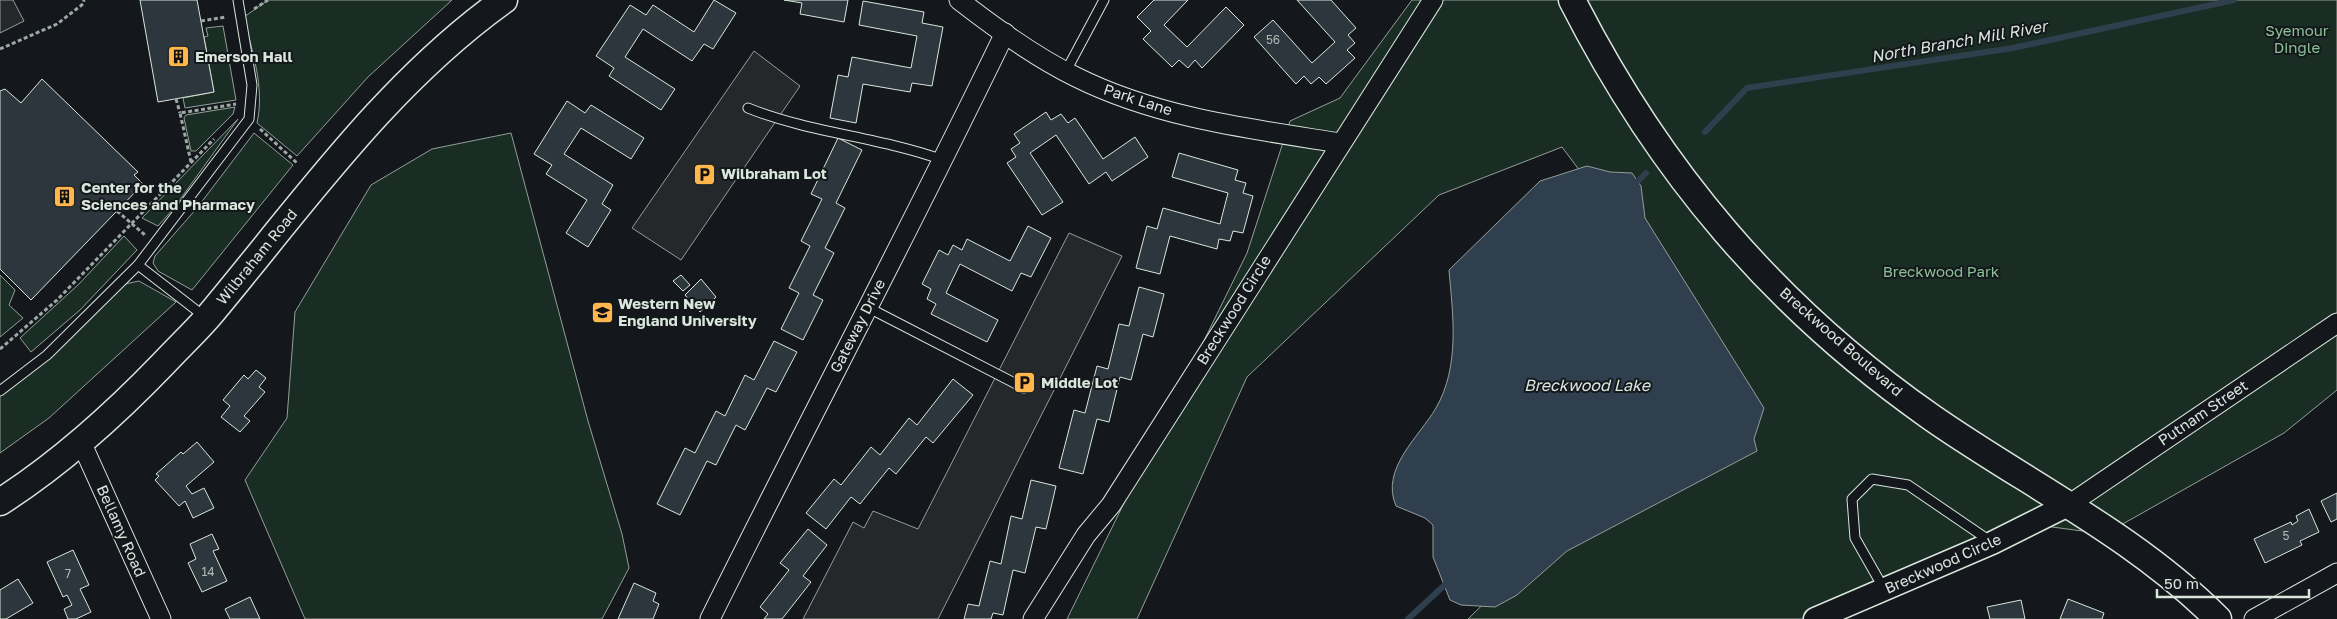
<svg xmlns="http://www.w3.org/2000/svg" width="2337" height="619" viewBox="0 0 2337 619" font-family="'Golos Text',sans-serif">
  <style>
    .green { fill: #1a2d24; stroke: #939e99 }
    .parking { fill: #24282b; stroke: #939e99 }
    .water { fill: #2f3f4d; stroke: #939e99 }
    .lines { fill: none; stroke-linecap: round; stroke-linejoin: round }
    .stream { stroke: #2f3f4d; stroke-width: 6 }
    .building { fill: #2c363c; stroke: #d8e6dc }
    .service-casing { stroke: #d8e6dc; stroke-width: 11 }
    .minor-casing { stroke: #d8e6dc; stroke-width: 21 }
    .tertiary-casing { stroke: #d8e6dc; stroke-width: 25 }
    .secondary-casing { stroke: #d8e6dc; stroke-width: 29 }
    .path { stroke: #9da8a2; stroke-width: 3; stroke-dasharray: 4 2.5; stroke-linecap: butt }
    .service { stroke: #14181c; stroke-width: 9 }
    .minor { stroke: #14181c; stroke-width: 19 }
    .tertiary { stroke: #14181c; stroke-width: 22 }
    .secondary { stroke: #14181c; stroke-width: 26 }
    .labels { text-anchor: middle; stroke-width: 4; stroke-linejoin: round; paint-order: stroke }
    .number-label { font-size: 12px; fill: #adbab4 }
    .park-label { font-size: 15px; fill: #8ac095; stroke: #14181c }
    .poi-label { font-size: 15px; font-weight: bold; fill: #d8e6dc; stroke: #14181c; text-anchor: start }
    .street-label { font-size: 15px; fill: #d8e6dc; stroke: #14181c }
    .water-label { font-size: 16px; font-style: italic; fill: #d8e6dc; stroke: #14181c }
  </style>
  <rect width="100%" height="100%" fill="#14181c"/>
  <g class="green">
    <path d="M268,0h184l-84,77 -71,79 -40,-33c8,-36 -5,-71 -13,-106z"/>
    <polygon points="1412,0 2337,0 2337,390 2284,433 2105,534 2037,525 1813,619 1468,619 1685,407 1669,290 1562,147 1439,195 1247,377 1137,619 1067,619 1247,253 1290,121 1340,98"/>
    <polygon points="223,26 236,100 185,108 183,98 214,92 204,37 208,36 206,28"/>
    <polygon points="235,107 233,114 196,151 191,151 184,118 186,115"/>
    <polygon points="238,119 174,208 158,226 142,218"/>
    <polygon points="254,133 293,165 192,290 158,271 153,263 155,256 197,208"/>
    <polygon points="511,133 588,421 622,534 629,568 602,619 305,619 245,480 287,418 295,312 371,185 432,149"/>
    <polygon points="124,236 137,250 80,310 31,352 20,338 79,284"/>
    <polygon points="0,275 15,290 9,305 23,318 0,337"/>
    <polygon points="139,281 176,302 49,418 0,453 0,396 49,358 125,284"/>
  </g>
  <g class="parking">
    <polygon points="0,0 13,0 24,21 0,33"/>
    <polygon points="754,51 800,86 681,260 632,228"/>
    <polygon points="1069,233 1122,256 938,619 803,619 853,522 864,528 873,511 918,529"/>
  </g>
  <path class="water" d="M1587,166l23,6 22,1 9,13 4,32 119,190 -10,31 3,12 -190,100 -50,44 -22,12 -34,-2 -11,-5 -17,-43v-32l-8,-7 -29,-12c-16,-37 23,-69 40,-98 24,-42 17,-92 13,-138l91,-89z"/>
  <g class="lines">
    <g class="stream">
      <polyline points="1705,132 1747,88 2013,48 2234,0"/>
      <polyline points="1632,187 1646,173"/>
      <polyline points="1408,619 1449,581"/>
    </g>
  </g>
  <g class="building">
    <polygon points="140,0 197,0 214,92 158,102"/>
    <polygon points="714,0 736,13 713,49 704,44 692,61 643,29 625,57 675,89 661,110 609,76 614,68 596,56 630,5 646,15 653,5 694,32"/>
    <polygon points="784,0 848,0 844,22 800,14 802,3"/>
    <polygon points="1154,0 1188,0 1164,25 1187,47 1226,7 1244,25 1202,68 1195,60 1188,68 1179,60 1172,67 1143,39 1151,31 1137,17"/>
    <polygon points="1297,0 1331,0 1356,28 1348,35 1355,43 1347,50 1355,58 1326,84 1319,77 1311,84 1304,76 1296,84 1254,37 1273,20 1312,63 1335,42"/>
    <polygon points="863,1 924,12 922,23 943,27 932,86 912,83 910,92 863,84 856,123 830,118 838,75 848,77 852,57 911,68 917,36 859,25"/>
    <polygon points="42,79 138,172 134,175 143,184 31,300 0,269 0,91 5,89 21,103"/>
    <polygon points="567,101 585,113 591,105 644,138 631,159 581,128 564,154 613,185 602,204 611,210 588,247 566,233 587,200 546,174 552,165 534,154"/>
    <polygon points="1046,112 1051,120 1061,114 1068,123 1075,118 1103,159 1135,137 1148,157 1112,181 1106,172 1089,184 1056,135 1030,153 1063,202 1042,215 1007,163 1016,157 1011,149 1020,143 1014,134"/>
    <polygon points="838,138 862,150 836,203 845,208 825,248 834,253 813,295 823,300 803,340 781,329 799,293 789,288 810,246 801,241 822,199 811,194"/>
    <polygon points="1179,153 1238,170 1235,180 1246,183 1243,193 1253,196 1243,233 1233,231 1230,241 1219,239 1217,249 1170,236 1160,274 1136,268 1147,226 1157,229 1163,208 1220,224 1228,193 1172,177"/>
    <polygon points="1028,226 1051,238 1031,277 1021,273 1012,291 960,264 946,293 998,320 987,342 931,314 936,304 927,299 931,289 922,284 939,250 948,255 953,245 962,250 967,239 1010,261"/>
    <polygon points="681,275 690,285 683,291 673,281"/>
    <polygon points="701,279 716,297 700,312 685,295"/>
    <polygon points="1139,287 1164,294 1153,337 1143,334 1131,380 1120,377 1109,422 1097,419 1083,474 1059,468 1074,410 1085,413 1097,366 1108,369 1119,324 1129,326"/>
    <polygon points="774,341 797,352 776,392 767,388 745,430 736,425 716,465 707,461 680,515 657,504 685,448 695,453 716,411 725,416 745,375 754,380"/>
    <polygon points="256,370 266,378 259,387 265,392 244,416 250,421 240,432 221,417 230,406 223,400 244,375 248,379"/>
    <polygon points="953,379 973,395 933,443 926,437 896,474 889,468 860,504 851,497 826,529 806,513 834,479 841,485 871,447 880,455 909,418 917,425"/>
    <polygon points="197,442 214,462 186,486 192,494 204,488 214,508 193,518 185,501 179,506 155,480 159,476 156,474 181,452 183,454"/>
    <polygon points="1031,480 1056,486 1046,529 1036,527 1025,573 1013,570 1003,615 993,613 991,619 964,619 968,604 979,606 990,561 1001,564 1011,516 1022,519"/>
    <polygon points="2337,493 2337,519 2331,522 2321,501"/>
    <polygon points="2309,509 2319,532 2300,541 2302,545 2265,563 2254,539 2291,522 2292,525 2298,521 2296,516"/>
    <polygon points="808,529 827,545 803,576 811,582 782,619 764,619 768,614 760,607 789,570 780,563"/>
    <polygon points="212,534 219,549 213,551 227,581 202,592 188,563 196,559 190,544"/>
    <polygon points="73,550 89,585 80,589 91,612 76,619 68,619 64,609 72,605 67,595 63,597 47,562"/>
    <polygon points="18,579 33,603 6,619 0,619 0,590"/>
    <polygon points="634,583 656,593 653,601 659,604 653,619 618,619"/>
    <polygon points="250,597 260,619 230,619 225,609"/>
    <polygon points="2068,599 2104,613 2102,619 2060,619"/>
    <polygon points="2021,600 2025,619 1990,619 1987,607"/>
  </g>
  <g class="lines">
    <defs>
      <g id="service">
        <polyline points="1066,71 1104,0"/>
        <path d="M748,108c62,25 131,29 195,52"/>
        <polyline points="138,265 205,317"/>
        <polyline points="867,307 1024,388"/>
        <polyline points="0,391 47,355 138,265 249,119 252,85 238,0"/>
        <polyline points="1884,589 1855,538 1852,499 1872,479 1908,485 1990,541"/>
      </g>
      <g id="minor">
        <path d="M959,0c36,28 76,57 117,77 82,41 175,52 264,66"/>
        <polyline points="81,442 161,619"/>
        <polyline points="2070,504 2337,323"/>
        <path d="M710,619c97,-196 200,-389 295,-586"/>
        <polyline points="1033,619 1086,535 1111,505 1433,0"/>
        <polyline points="2254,619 2337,573"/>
      </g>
      <polyline id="tertiary" points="1815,619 1992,543 2070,504"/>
      <g id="secondary">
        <path d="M1572,0c87,171 202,307 359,417 96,67 203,118 287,202"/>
        <path d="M0,502c61,-39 114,-87 164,-139 14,-15 30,-30 44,-46 93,-111 177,-232 296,-317"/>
      </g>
    </defs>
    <use href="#service" class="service-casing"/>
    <use href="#minor" class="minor-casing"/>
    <use href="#tertiary" class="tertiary-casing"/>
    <use href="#secondary" class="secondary-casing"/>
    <g class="path">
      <polyline points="254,9 268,0"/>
      <polyline points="201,21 226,17"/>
      <polyline points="0,49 57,24 83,4 84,0"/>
      <polyline points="176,99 180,113"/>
      <polyline points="260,129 297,163"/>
      <polyline points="191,162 180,113 236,104"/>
      <polyline points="117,211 145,235"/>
      <polyline points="0,349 57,300 214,139"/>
    </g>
    <use href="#service" class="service"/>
    <use href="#minor" class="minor"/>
    <use href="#tertiary" class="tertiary"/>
    <use href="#secondary" class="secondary"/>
  </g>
  <defs>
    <symbol id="building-square" viewBox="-11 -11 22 22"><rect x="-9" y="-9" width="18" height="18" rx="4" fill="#ffb74d" stroke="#14181c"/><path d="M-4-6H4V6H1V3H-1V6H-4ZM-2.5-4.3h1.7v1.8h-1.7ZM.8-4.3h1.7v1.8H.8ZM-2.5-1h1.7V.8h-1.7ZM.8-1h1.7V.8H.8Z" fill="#111"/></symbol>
    <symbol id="parking-square" viewBox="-11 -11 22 22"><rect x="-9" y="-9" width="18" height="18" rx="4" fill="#ffb74d" stroke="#14181c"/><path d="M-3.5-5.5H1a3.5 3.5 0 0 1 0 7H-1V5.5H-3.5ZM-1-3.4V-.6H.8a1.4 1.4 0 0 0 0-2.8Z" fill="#111"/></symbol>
    <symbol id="university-square" viewBox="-11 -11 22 22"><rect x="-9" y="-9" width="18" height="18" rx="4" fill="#ffb74d" stroke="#14181c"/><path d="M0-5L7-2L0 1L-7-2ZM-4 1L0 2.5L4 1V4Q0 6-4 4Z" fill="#111"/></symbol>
  </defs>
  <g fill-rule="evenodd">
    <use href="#building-square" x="166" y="44" width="25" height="25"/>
    <use href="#parking-square" x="692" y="162" width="25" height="25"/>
    <use href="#building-square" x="52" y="184" width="25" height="25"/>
    <use href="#university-square" x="590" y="300" width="25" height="25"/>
    <use href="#parking-square" x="1012" y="370" width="25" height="25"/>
  </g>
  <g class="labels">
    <g class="number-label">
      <text x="1273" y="44">56</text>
      <text x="2286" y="540">5</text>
      <text x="208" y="576">14</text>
      <text x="68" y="578">7</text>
    </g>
    <g class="park-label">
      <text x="2297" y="36">Syemour<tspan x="2297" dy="17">Dingle</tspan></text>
      <text x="1941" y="277">Breckwood Park</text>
    </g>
    <g class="poi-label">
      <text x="195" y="62">Emerson Hall</text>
      <text x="721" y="179">Wilbraham Lot</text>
      <text x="81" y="193">Center for the<tspan x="81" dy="17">Sciences and Pharmacy</tspan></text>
      <text x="618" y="309">Western New<tspan x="618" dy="17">England University</tspan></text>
      <text x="1041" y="388">Middle Lot</text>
    </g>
    <g class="street-label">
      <text transform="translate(1138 100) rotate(18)" y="5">Park Lane</text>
      <text transform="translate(257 257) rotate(-51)" y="5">Wilbraham Road</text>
      <text transform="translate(1234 310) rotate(-58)" y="5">Breckwood Circle</text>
      <text transform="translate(858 326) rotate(-63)" y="5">Gateway Drive</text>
      <text transform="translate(1841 342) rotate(41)" y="5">Breckwood Boulevard</text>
      <text transform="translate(2203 413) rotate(-34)" y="5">Putnam Street</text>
      <text transform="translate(121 531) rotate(66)" y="5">Bellamy Road</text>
      <text transform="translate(1943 564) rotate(-24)" y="5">Breckwood Circle</text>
    </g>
    <g class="water-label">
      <text transform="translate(1959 41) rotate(-10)" y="6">North Branch Mill River</text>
      <text x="1587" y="391">Breckwood Lake</text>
    </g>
  </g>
  <path d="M2157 589v8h152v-8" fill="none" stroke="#d8e6dc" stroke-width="2.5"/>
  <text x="2164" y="589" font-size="15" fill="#d8e6dc" stroke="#14181c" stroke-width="4" paint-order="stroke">50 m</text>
</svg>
